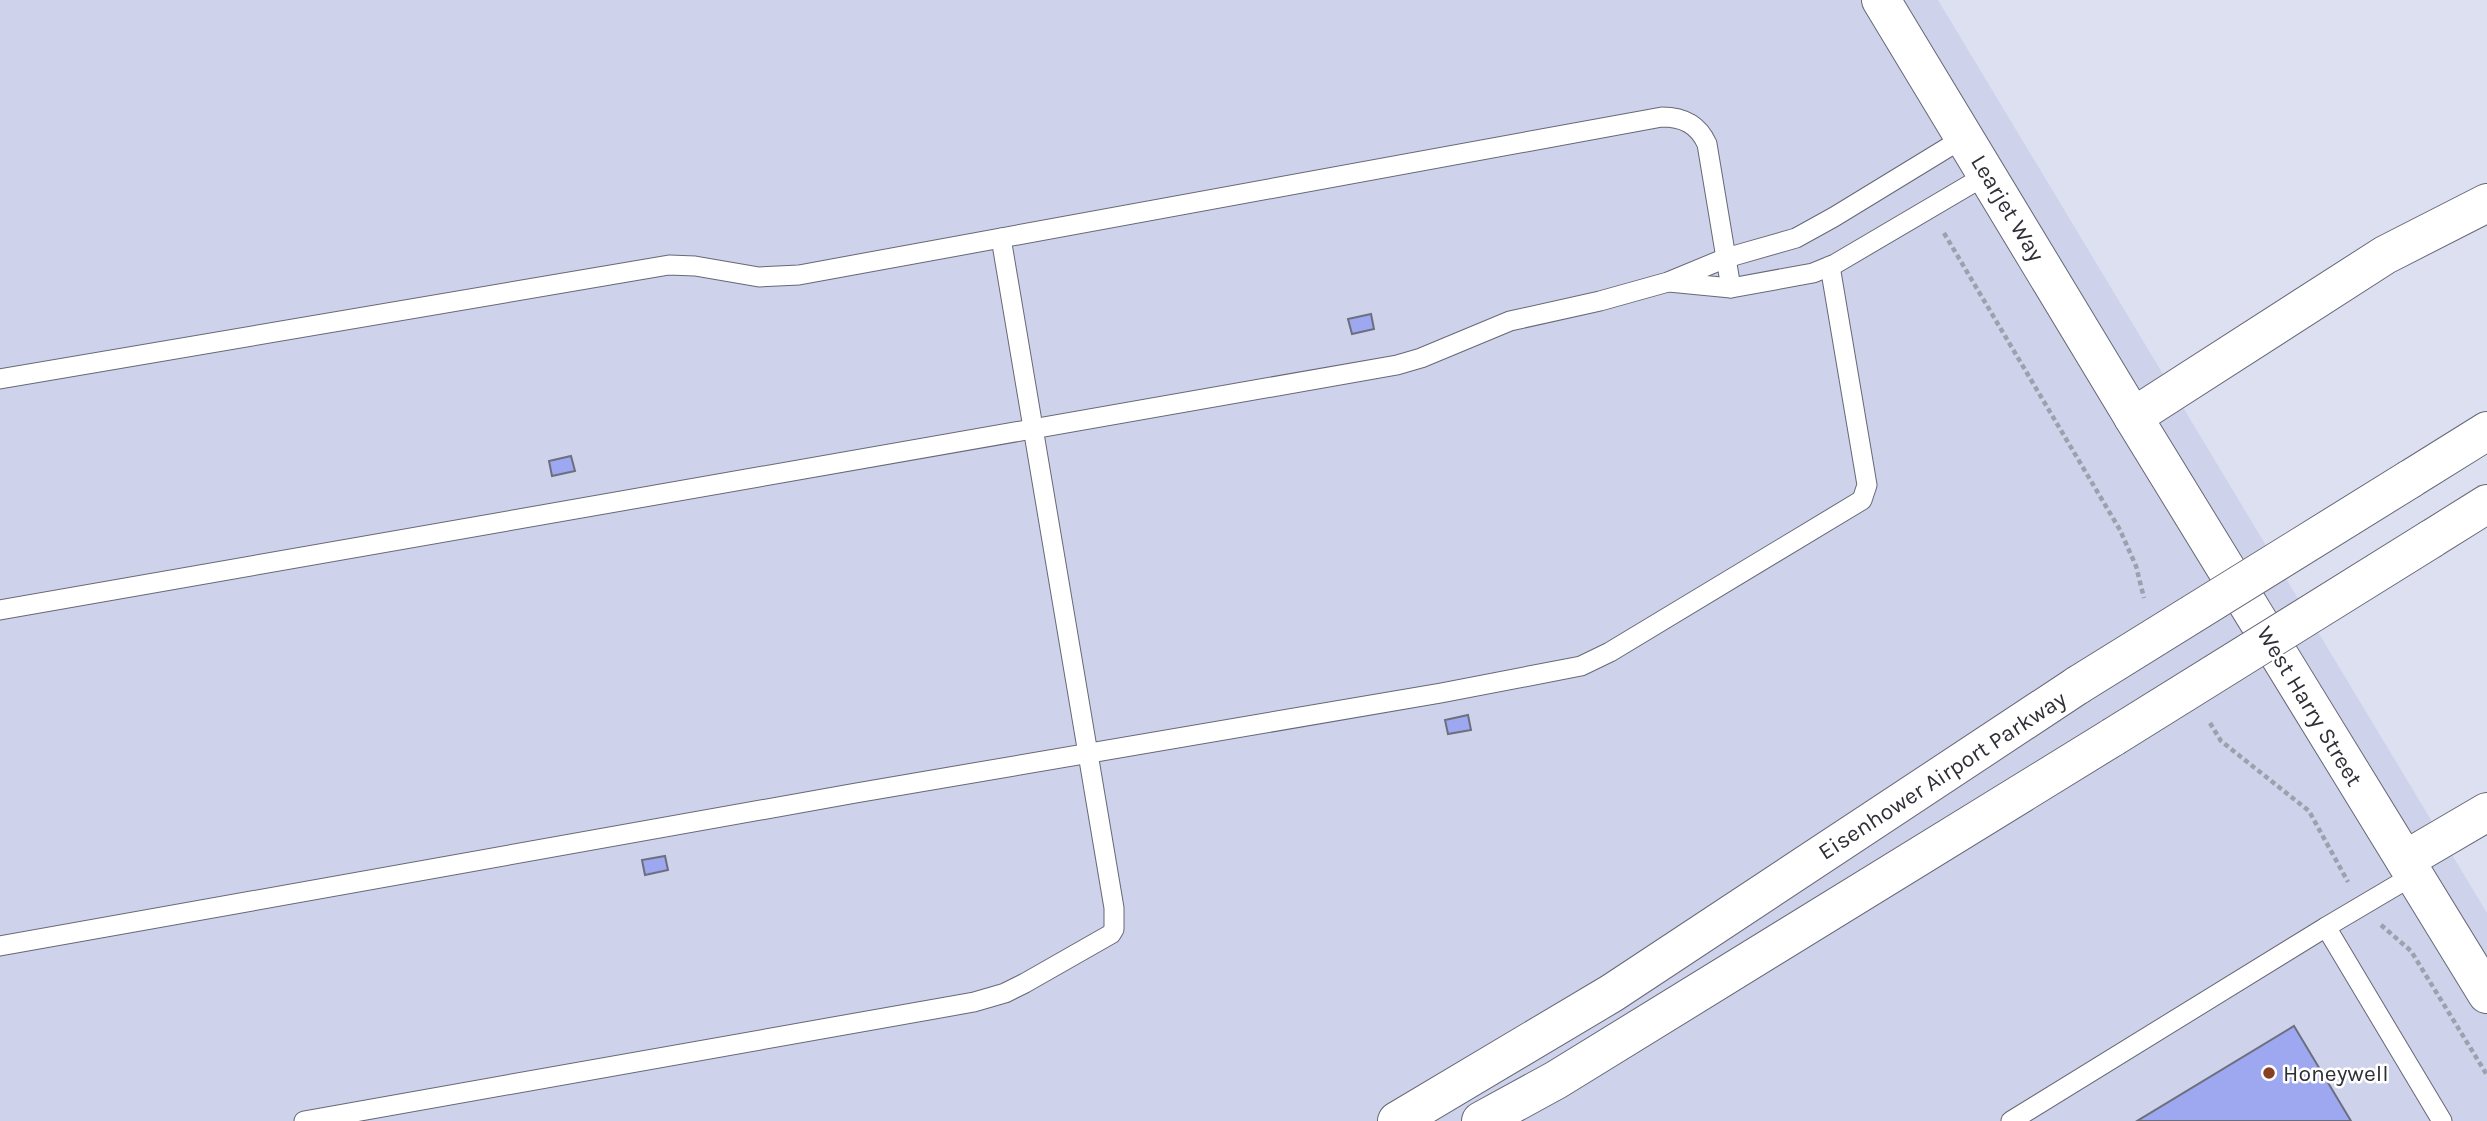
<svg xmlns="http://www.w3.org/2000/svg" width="2487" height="1121" viewBox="0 0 2487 1121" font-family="Karla,sans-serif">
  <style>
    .built { fill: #ced2ea }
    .building { fill: #9da8f1; stroke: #6c6f7d; stroke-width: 2 }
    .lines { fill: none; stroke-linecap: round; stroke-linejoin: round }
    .lane-casing { stroke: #666877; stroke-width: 21 }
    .street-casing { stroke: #666877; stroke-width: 40 }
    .secondary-casing { stroke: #666877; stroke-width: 40 }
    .path { stroke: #9ea0ae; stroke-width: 4.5; stroke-dasharray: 5 3.5; stroke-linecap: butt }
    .lane { stroke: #fff; stroke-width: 19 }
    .street { stroke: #fff; stroke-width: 38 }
    .secondary { stroke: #fff; stroke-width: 38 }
    .secondary-bridge-casing { stroke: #666877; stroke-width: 40; stroke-linecap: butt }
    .secondary-bridge { stroke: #fff; stroke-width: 38 }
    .poi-dot { fill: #883f23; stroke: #fff; stroke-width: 2.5 }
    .labels { text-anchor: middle; stroke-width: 5; stroke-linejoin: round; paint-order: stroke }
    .street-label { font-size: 23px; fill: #2f3037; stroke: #fff }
    .poi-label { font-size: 23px; fill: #2f3037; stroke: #fff; text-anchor: start }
  </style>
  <rect width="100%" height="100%" fill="#dde0f1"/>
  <polygon class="built" points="0,0 1938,0 2487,913 2487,1121 0,1121"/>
  <g class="building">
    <polygon points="1371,314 1374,329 1352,334 1348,319"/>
    <polygon points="571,456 575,471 552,476 549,461"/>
    <polygon points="1468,715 1471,730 1448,734 1445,720"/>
    <polygon points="665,856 668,870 645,875 642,860"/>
    <polygon points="2294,1026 2351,1121 2137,1121"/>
  </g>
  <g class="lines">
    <defs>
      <g id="lane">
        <polyline points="1669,282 1731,288 1813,273 1835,264 1988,174"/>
        <path d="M0,379l669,-114 26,1 64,11 40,-2 863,-158c21,0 36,7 45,27l24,144"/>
        <polyline points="0,610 1397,365 1421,358 1510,321 1600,301 1668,282 1726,258 1796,238 1834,217 1965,137"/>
        <polyline points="2414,875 2326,927 2442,1121"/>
        <polyline points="0,946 856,793 1441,693 1581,666 1610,652 1862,500 1867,485 1830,266"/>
        <polyline points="304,1121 974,1002 1005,993 1025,983 1111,934 1114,929 1114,908 1001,238"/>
        <polyline points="2011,1121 2326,927"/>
      </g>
      <polyline id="street" points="1881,0 2133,417"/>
      <g id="secondary">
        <polyline points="2487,203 2385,255 2133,417 2487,994"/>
        <polyline points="2410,479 2487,431"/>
        <polyline points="2431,539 2487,504"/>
        <polyline points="2405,860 2487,812"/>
        <polyline points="1397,1121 1612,993 2078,685"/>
        <polyline points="1481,1121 1556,1080 2113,737"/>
      </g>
    </defs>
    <use href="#lane" class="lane-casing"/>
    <use href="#street" class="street-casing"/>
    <use href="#secondary" class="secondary-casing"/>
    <g class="path">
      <polyline points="1944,233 2120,530 2136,566 2144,598"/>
      <polyline points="2210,723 2221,741 2309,811 2348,882"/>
      <polyline points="2381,925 2411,951 2487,1075"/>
    </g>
    <use href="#lane" class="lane"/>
    <use href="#street" class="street"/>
    <use href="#secondary" class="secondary"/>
    <defs>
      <g id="secondary-bridge">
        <polyline points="2078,685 2410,479"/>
        <polyline points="2113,737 2431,539"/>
      </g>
    </defs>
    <use href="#secondary-bridge" class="secondary-bridge-casing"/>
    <use href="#secondary-bridge" class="secondary-bridge"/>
  </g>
  <circle class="poi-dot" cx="2269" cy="1073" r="7"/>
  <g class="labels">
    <g class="street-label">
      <text transform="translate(2008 208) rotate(59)" y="8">Learjet Way</text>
      <text transform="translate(2310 706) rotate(59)" y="8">West Harry Street</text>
      <text transform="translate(1942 775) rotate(-33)" y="8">Eisenhower Airport Parkway</text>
    </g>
    <g class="poi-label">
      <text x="2283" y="1081">Honeywell</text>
    </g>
  </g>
</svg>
